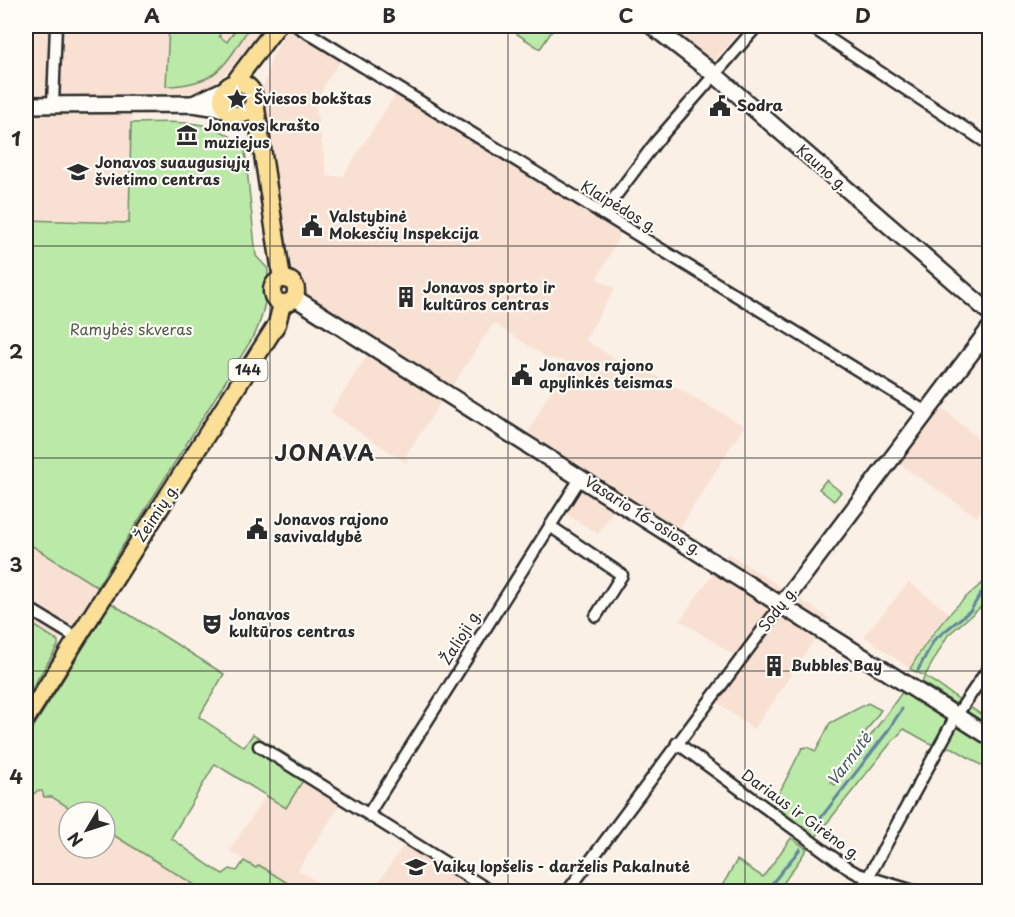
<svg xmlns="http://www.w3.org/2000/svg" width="1015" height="917" viewBox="0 0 1015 917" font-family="'Playpen Sans',sans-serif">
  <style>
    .built { fill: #f8e1d2 }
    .green { fill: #bbe9a7; stroke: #738a69; stroke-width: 1.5 }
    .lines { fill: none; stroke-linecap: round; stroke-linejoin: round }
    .stream { stroke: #64879e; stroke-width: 3 }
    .street-casing { stroke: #2b2b2b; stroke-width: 15 }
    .secondary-casing { stroke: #2b2b2b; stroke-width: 20 }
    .primary-casing { stroke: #2b2b2b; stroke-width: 21 }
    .street { stroke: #fdfcf7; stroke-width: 10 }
    .secondary { stroke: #fdfcf7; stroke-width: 15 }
    .primary { stroke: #fbdf96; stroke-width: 16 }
    .grid { fill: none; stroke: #2b2b2b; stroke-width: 1.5; stroke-opacity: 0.55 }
    .labels { text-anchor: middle; stroke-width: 4.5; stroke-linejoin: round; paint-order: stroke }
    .shield { fill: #fdfcf7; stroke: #6a6a68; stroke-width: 1.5 }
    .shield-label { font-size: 14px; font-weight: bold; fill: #2b2b2b }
    .poi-label { font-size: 15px; font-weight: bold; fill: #2b2b2b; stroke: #fdfcf7; text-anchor: start }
    .street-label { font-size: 15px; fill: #2b2b2b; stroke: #fdfcf7 }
    .park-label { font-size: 15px; fill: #4f5a4a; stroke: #fdfcf7 }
    .water-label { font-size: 16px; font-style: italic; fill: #485964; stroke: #fdfcf7 }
    .district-label { font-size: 21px; font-weight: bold; letter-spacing: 1.5px; fill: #2b2b2b; stroke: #fdfcf7 }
    .neatline { fill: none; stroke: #2b2b2b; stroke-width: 2 }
    .grid-label { font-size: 20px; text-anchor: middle; font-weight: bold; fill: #2b2b2b }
  </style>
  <rect width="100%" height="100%" fill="#fbf0e6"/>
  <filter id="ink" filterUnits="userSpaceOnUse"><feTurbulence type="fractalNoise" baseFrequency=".0167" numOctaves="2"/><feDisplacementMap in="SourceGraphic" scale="12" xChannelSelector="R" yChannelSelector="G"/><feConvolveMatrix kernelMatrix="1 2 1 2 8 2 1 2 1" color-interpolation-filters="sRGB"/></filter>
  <g filter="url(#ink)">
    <g class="built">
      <polygon points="26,26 264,26 229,70 209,87 186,94 133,93 130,223 26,220"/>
      <polygon points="665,26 745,26 713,62"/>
      <polygon points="289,28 340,61 324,85 316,107 327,176 343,176 395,95 621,232 597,279 615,288 585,340 627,366 631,361 744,426 679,530 624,495 598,534 566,514 592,474 528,433 566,361 547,358 494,323 406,455 407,463 330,413 377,340 310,297 295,279 291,266 263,90 272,56"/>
      <polygon points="940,406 989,448 989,502 977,517 895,461"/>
      <polygon points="26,542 97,587 73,625 68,626 58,641 26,620"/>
      <polygon points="728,553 829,618 754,730 707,695 735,656 680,620"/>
      <polygon points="909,582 949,613 930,634 910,669 864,636"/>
      <polygon points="310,769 348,792 298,870 332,891 293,891 287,887 289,884 259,865 257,869 230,850 266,795 286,808"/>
      <polygon points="37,791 76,812 69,812 69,848 105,848 105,830 198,888 196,892 26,892 26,801"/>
      <polygon points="405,843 482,892 372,892"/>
    </g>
    <g class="green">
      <path d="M169,26h46l7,4 -3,6 8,6 11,-16h12c-25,40 -33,59 -84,60z"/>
      <polygon points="514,26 543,26 552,31 540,49 511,30"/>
      <path d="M131,123c41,0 85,-8 114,27l11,106 12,13c-1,24 -3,43 -13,65l-158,253 -71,-45v-322l103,3z"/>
      <polygon points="826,480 841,492 834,501 819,489"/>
      <path d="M989,578v22l-41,35 -23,41 64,44v6l-67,-44 3,-6 -15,-7c21,-37 45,-66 79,-91z"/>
      <path d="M111,603l113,71 -25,43 45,30 9,-13 57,35 -24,39 -71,-44 -44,74c18,12 33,26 52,36l7,-5 7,2 7,-10 12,7 3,-3 30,19 -2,4 6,3h-97l2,-4 -93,-57v-18h-29l-24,-15h-8l-2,-6h-5l-11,10v-62z"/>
      <polygon points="26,620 58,641 58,646 26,698"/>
      <polygon points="903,691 989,747 989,770 953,748 933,745 904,729 890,744 815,838 774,810 773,805 802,748 807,747 816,751 830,723 868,703 881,710 831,782 835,785"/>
      <polygon points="791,838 807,849 778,891 719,891 737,860 763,877"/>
    </g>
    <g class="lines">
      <g class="stream">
        <polyline points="918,670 934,640 971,610 981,593 990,588"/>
        <polyline points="816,824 885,735 902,709"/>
        <polyline points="765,892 800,849"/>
      </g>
      <defs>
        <g id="street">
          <polyline points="297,26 926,412"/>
          <polyline points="810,26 990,145"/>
          <polyline points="53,104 56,26"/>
          <polyline points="602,214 656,142 757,26"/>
          <polyline points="550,526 622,575 596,616"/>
          <polyline points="26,607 77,638"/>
          <polyline points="677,743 849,869 858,874 917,892"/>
          <polyline points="259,746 492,892"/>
          <polyline points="369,813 581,477"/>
          <polyline points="567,892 782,604"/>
          <polyline points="860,892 956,716 990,666"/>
        </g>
        <g id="secondary">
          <polyline points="652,26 714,74 990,313"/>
          <polyline points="193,104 225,89"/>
          <polyline points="26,105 193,104 225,109"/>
          <polyline points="295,298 990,737"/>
          <polyline points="782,604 990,328"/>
        </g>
        <g id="primary">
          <circle cx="238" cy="99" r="16"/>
          <polyline points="234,83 277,26"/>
          <polyline points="255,102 282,279"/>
          <circle cx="284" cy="291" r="12"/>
          <polyline points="26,719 277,324 282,304"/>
        </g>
      </defs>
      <use href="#street" class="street-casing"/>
      <use href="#secondary" class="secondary-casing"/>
      <use href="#primary" class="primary-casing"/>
      <use href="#street" class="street"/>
      <use href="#secondary" class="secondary"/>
      <use href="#primary" class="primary"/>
    </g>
  </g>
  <path class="grid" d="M270,26v866M508,26v866M745,26v866M26,246h964M26,458h964M26,671h964"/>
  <defs>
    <symbol id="sight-bare" viewBox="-9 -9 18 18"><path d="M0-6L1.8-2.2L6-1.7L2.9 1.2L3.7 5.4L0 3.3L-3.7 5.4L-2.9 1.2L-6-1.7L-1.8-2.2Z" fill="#2b2b2b" stroke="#fdfcf7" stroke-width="2.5" paint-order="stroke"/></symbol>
    <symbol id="civic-bare" viewBox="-9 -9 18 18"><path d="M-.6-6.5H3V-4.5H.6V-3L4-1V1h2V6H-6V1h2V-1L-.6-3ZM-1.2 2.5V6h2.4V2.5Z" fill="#2b2b2b" stroke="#fdfcf7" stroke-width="2.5" paint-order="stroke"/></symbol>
    <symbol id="museum-bare" viewBox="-9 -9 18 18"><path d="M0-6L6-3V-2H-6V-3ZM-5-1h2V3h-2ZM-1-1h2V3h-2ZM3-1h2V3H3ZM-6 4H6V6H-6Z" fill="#2b2b2b" stroke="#fdfcf7" stroke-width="2.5" paint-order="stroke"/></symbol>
    <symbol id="school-bare" viewBox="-9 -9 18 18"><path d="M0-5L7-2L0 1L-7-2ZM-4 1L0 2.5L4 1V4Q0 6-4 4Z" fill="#2b2b2b" stroke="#fdfcf7" stroke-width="2.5" paint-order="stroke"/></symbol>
    <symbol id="building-bare" viewBox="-9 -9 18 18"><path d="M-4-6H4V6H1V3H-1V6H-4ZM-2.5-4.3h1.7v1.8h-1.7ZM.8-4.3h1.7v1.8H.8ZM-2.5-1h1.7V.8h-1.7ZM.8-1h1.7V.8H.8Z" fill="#2b2b2b" stroke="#fdfcf7" stroke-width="2.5" paint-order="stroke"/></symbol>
    <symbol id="theatre-bare" viewBox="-9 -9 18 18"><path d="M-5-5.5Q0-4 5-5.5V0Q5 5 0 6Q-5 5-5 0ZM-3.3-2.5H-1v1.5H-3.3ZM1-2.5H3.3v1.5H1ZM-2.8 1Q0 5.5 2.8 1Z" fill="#2b2b2b" stroke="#fdfcf7" stroke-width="2.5" paint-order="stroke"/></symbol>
  </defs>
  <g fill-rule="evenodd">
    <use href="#sight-bare" x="222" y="84" width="30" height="30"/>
    <use href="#civic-bare" x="705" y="91" width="30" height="30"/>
    <use href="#museum-bare" x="172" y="120" width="30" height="30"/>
    <use href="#school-bare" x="63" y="157" width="30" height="30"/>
    <use href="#civic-bare" x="297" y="211" width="30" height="30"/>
    <use href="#building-bare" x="391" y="282" width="30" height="30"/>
    <use href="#civic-bare" x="507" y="360" width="30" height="30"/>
    <use href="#civic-bare" x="242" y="514" width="30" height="30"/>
    <use href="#theatre-bare" x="197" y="609" width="30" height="30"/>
    <use href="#building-bare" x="759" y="651" width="30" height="30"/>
    <use href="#school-bare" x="401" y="852" width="30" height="30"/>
  </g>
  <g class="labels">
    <rect class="shield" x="228.5" y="359" width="39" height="22" rx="4.5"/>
    <g class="shield-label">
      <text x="248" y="375">144</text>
    </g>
    <g class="poi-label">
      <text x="254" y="104">Šviesos bokštas</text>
      <text x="737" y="111">Sodra</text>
      <text x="204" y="131">Jonavos krašto<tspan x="204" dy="17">muziejus</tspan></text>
      <text x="95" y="168">Jonavos suaugusiųjų<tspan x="95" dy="17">švietimo centras</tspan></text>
      <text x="329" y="222">Valstybinė<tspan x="329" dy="17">Mokesčių Inspekcija</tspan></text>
      <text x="423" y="293">Jonavos sporto ir<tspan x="423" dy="17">kultūros centras</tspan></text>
      <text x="539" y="371">Jonavos rajono<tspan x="539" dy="17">apylinkės teismas</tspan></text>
      <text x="274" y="525">Jonavos rajono<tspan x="274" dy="17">savivaldybė</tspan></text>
      <text x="229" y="620">Jonavos<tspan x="229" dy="17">kultūros centras</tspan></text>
      <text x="791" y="671">Bubbles Bay</text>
      <text x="433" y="872">Vaikų lopšelis - darželis Pakalnutė</text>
    </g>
    <g class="street-label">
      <text transform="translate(822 168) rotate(41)" y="5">Kauno g.</text>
      <text transform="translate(619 207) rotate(31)" y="5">Klaipėdos g.</text>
      <text transform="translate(157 513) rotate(-57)" y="5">Žeimių g.</text>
      <text transform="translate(643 516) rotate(32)" y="5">Vasario 16-osios g.</text>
      <text transform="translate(778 609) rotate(-53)" y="5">Sodų g.</text>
      <text transform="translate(461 637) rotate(-58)" y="5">Žalioji g.</text>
      <text transform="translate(801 815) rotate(36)" y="5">Dariaus ir Girėno g.</text>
    </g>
    <g class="park-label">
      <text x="131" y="335">Ramybės skveras</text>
    </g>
    <g class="water-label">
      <text transform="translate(849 759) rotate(-53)" y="6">Varnutė</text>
    </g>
    <g class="district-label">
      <text x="325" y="461">JONAVA</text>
    </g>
  </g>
  <rect width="1015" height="917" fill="none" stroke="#fdfcf7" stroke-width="66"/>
  <g transform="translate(87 830) rotate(231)"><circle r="28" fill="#fdfcf7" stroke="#a9a8a5" stroke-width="1.5"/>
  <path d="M0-4.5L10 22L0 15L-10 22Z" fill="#2b2b2b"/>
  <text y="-9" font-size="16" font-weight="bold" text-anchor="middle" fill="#2b2b2b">N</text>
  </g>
  <rect x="33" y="33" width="949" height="851" class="neatline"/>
  <g class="grid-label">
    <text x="152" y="23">A</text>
    <text x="389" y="23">B</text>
    <text x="626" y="23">C</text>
    <text x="863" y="23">D</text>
    <text x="16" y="146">1</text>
    <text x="16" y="359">2</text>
    <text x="16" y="572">3</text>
    <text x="16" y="784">4</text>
  </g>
</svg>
